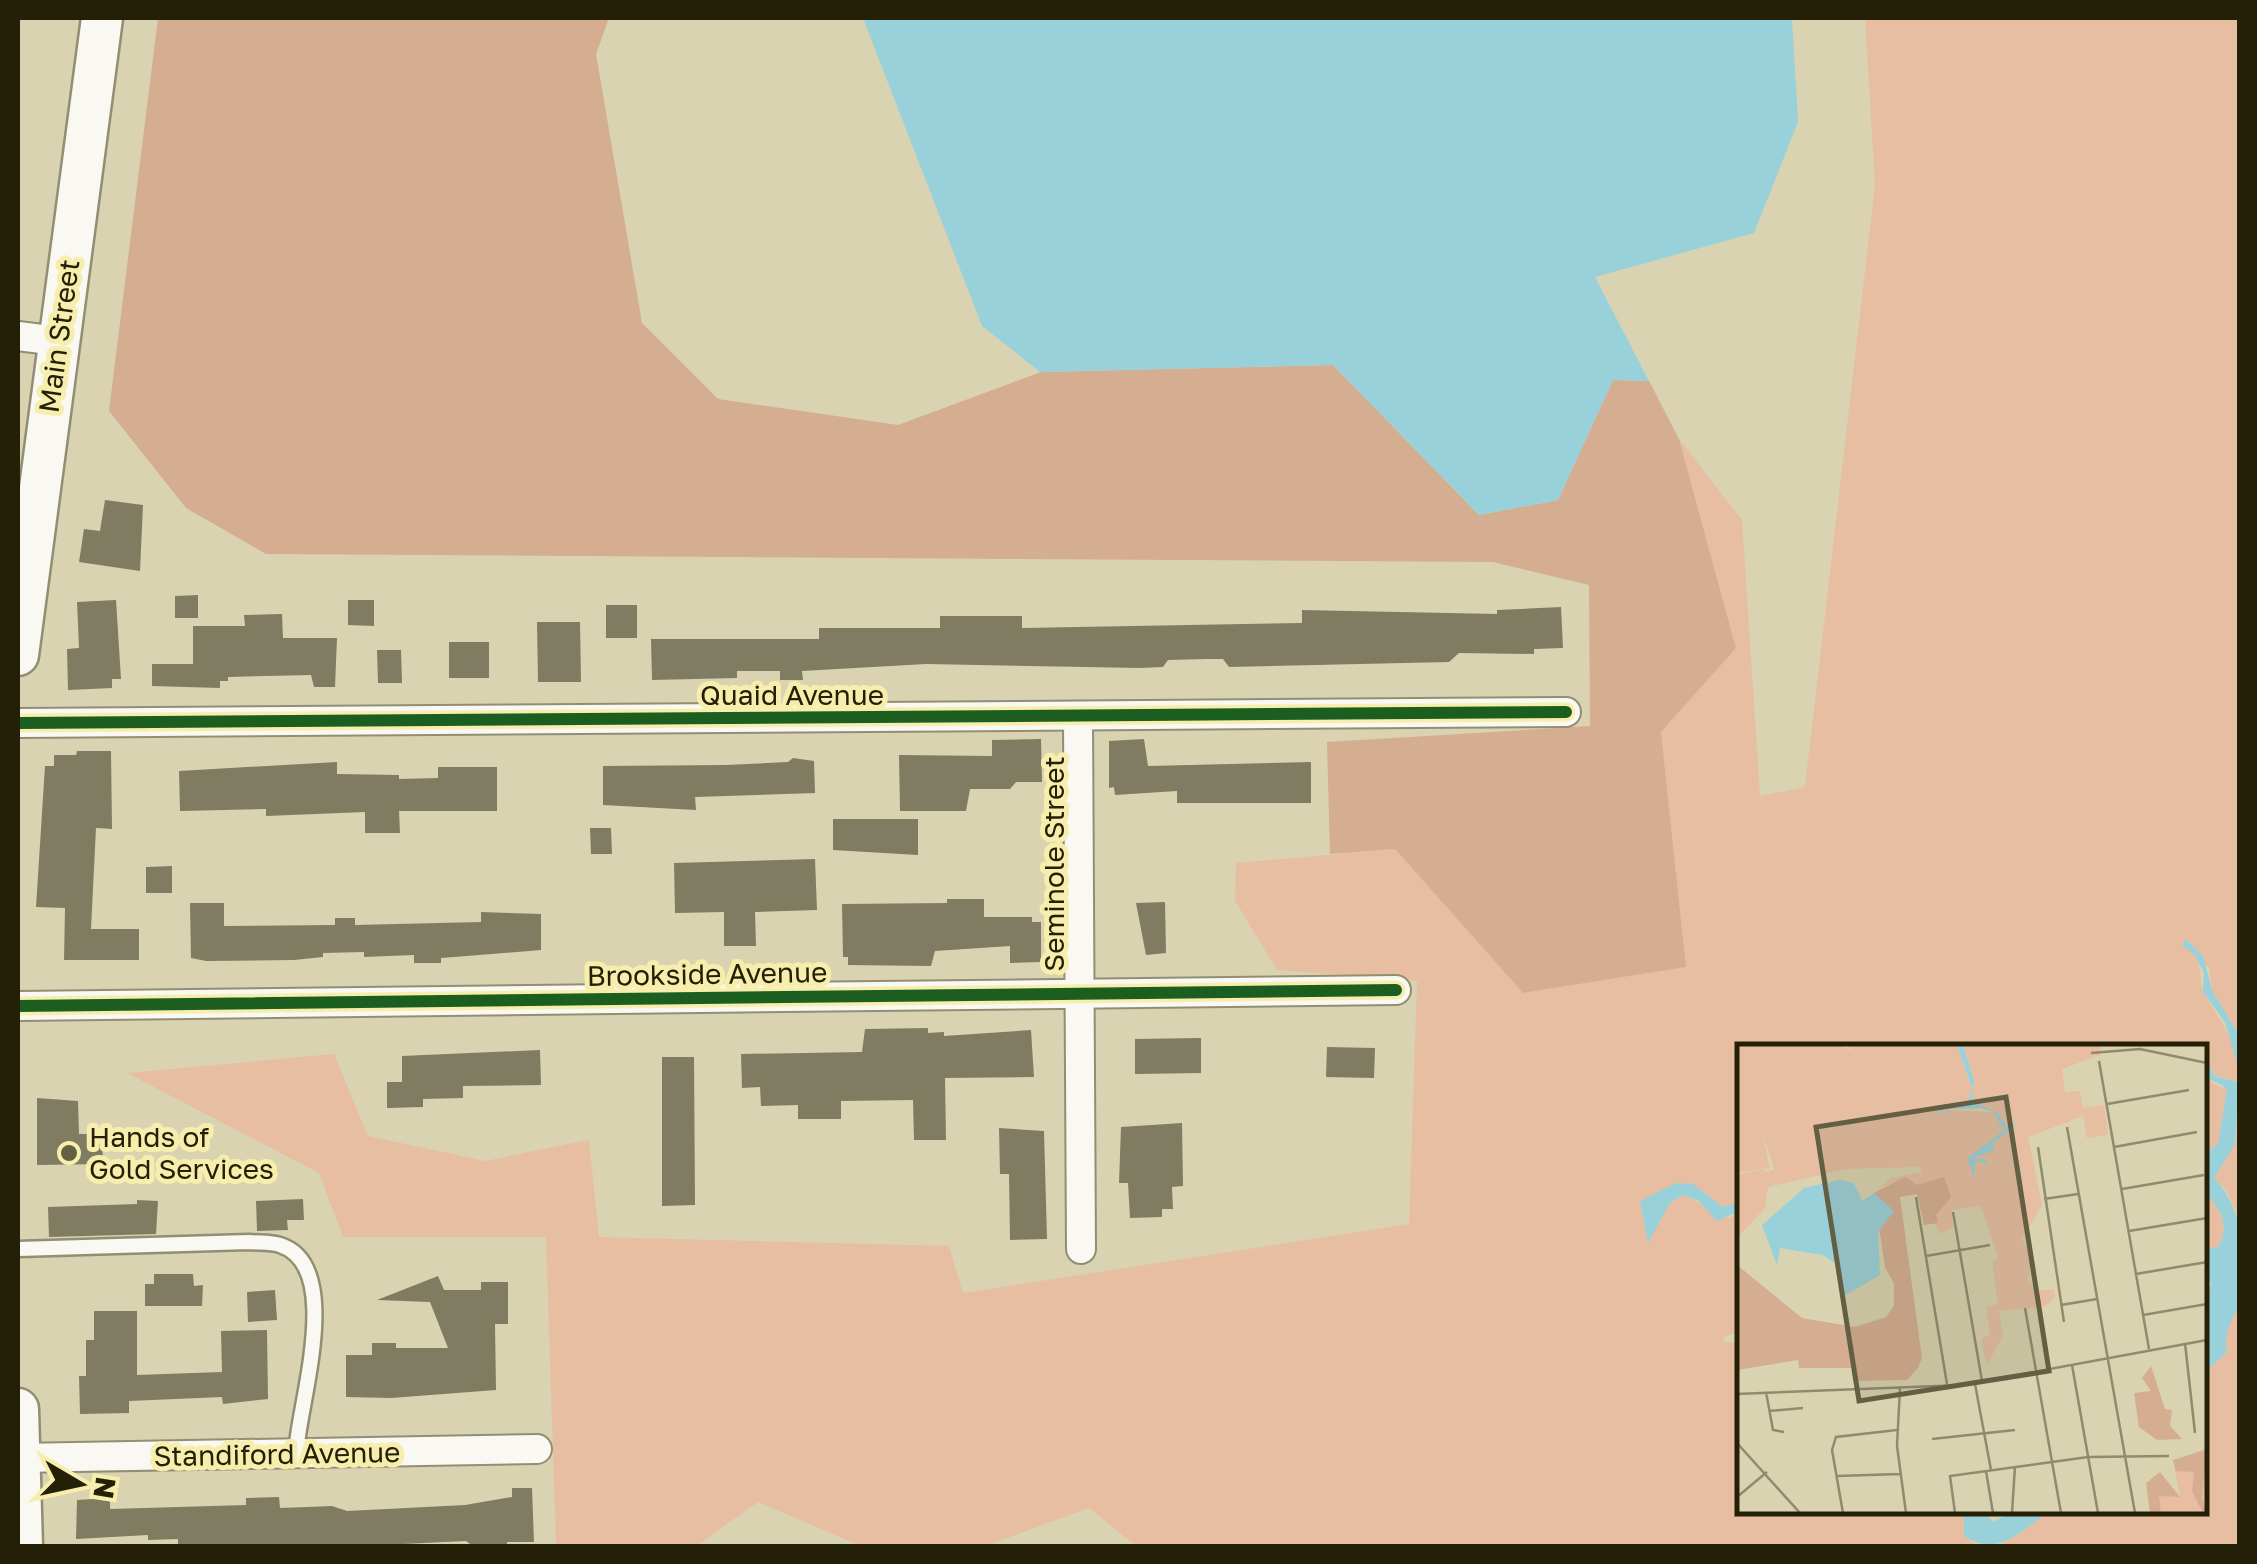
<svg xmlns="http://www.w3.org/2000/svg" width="2257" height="1564" viewBox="0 0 2257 1564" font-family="'Golos Text',sans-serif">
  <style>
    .green { fill: #e7bea1 }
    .forest { fill: #d5ad91 }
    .water { fill: #99d1da }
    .building { fill: #807c61 }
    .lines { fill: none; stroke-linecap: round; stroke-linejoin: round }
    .lane-casing { stroke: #928e72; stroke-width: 19 }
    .street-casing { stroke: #928e72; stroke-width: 32 }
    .secondary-casing { stroke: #928e72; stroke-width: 45 }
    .lane { stroke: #f9f8f3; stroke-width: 14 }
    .street { stroke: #f9f8f3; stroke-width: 28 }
    .secondary { stroke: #f9f8f3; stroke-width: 40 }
    .cycleway-casing { stroke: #f7eead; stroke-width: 19 }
    .cycleway { stroke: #1b5e20; stroke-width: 12 }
    .poi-dot { fill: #635f42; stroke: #f7eead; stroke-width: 4 }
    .labels { text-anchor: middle; stroke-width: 10; stroke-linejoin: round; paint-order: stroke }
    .street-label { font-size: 28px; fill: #242007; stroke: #f7eead }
    .poi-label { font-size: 28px; fill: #242007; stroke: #f7eead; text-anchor: start }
    .inset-road { fill: none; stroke: #918b6d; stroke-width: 2.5 }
    .view { fill: #635f42; fill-opacity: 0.15; stroke: #635f42; stroke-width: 5 }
    .inset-edge { fill: none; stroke: #242007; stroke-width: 5 }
  </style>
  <rect width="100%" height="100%" fill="#d9d3b1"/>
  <g class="green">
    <path d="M1865,18h374v1017l-27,-45 -3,-23 -15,-13c10,15 3,25 10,38 14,28 40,57 34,90l-23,-7 -10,-16 -1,-13h-464l-1,156 -16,5 -30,-22 -23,18 14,-8 45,24 10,-8v121l-16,5 1,5 15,1 1,169h224l4,27 10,7h-842l-47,-38 -104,38h-124l-103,-44 -62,44h-140l-10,-309h-203l-24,-64 -192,-100 207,-19 34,82 117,25 104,-21 10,97 350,9 14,47 446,-69 8,-243 -140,-11 -42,-69 1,-38 159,-14 128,144 163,-26 -25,-235 75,-85 -57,-208 63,81 18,276 45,-9 70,-602z"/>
    <polygon points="2204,1071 2212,1083 2227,1090 2218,1144 2205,1154"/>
    <polygon points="2239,1110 2239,1218 2227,1191 2214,1178 2235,1144"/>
    <path d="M2205,1194c17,14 24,31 14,53l-10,2c-3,23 2,37 -4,61z"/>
    <polygon points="2239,1303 2239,1546 1999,1546 2048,1512 2204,1512 2205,1372 2223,1356 2226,1327"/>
  </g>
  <polygon class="forest" points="158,18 609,18 596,54 642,323 718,399 898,425 1041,372 1333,365 1479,515 1558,500 1613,380 1649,381 1679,439 1736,648 1661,732 1686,967 1523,993 1395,849 1330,854 1327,742 1590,726 1589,585 1493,562 266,554 186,508 109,411"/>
  <g class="water">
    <polygon points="863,18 1792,18 1798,122 1754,233 1595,277 1649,381 1613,380 1558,500 1479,515 1333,365 1040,372 982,326"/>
    <polygon points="2186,939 2203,956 2212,990 2239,1035 2239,1070 2225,1022 2203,992 2204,972 2194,954 2182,945"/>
    <path d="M2205,1059l10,17 23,6 1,-5 -4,67 -21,34c30,31 33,79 26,121 -4,19 -18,30 -13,53l-22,20v-62l6,-27 -6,-7 4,-27 10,-3c10,-21 3,-38 -14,-52v-40l13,-10 9,-54c-12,-14 -23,-3 -22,-31z"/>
    <polygon points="1676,1183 1693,1184 1723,1207 1739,1202 1739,1211 1717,1221 1699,1201 1683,1195 1670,1203 1648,1243 1640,1201"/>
    <path d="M1964,1512h21l8,10 19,-10h36c-30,22 -50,45 -84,24z"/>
  </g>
  <g class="building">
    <polygon points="105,500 143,505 140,571 79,562 84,529 100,531"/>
    <polygon points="198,595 198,618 175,618 175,596"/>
    <polygon points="116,600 121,679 112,679 112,688 68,690 67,649 79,648 77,602"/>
    <polygon points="348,600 374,600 374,626 348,625"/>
    <rect x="606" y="605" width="31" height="33"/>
    <polygon points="1561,607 1563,648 1534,649 1534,654 1459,653 1449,662 1229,667 1223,659 1206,659 1168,660 1163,667 1140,668 926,664 802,671 803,680 780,680 780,671 737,671 737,678 652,680 651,639 819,639 819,628 940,628 940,616 1022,616 1022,628 1302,623 1302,610 1497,614 1497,610"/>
    <polygon points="282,614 283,638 337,638 335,687 314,687 311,675 228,677 228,681 220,681 220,688 152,686 152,664 193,664 193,626 245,626 244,615"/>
    <polygon points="537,622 580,622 581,682 538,682"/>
    <rect x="449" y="642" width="40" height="36"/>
    <polygon points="377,650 401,650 402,683 378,683"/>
    <polygon points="1041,739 1042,782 1016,782 1010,789 970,789 966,811 900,811 899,755 992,756 992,740"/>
    <polygon points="1144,739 1148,766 1311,762 1311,803 1177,803 1177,791 1115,795 1114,787 1109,788 1109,741"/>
    <polygon points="77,751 111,751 112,829 96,828 91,929 139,929 139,960 64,960 65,908 36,907 45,766 54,766 54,755 76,755"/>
    <polygon points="793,758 814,761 815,793 695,797 696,810 603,805 603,766 726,765 788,762"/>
    <polygon points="337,762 337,774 399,775 399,779 438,778 438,767 497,767 497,811 399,811 400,833 365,833 365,812 266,816 266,809 180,811 179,771"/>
    <polygon points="833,819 918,819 918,855 833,850"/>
    <polygon points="590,828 611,828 612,854 591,854"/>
    <polygon points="815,859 817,910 755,912 756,946 724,946 724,912 675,913 674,863"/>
    <polygon points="172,866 172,893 146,893 146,867"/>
    <polygon points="947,899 984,899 984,917 1032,917 1032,922 1041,922 1041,962 1010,963 1010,946 935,951 931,966 848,965 848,957 843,957 842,904 947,903"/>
    <polygon points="1165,902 1166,953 1146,955 1136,903"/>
    <polygon points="190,903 224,903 224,926 335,925 335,918 355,918 355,925 481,922 481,912 541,914 541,950 441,958 441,963 414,963 414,955 364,957 364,952 323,953 323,957 294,960 206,961 191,958"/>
    <polygon points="928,1028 928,1033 944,1032 944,1036 1031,1030 1034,1077 945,1078 946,1140 914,1140 913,1100 841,1101 841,1119 798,1119 798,1105 761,1106 760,1087 742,1088 741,1054 862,1052 865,1029"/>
    <polygon points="1201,1038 1201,1073 1135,1074 1135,1039"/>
    <polygon points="1327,1047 1375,1048 1374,1078 1326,1077"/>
    <polygon points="540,1050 541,1085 463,1086 463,1098 423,1099 423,1107 387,1108 387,1082 402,1082 402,1056"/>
    <polygon points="662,1057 694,1057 695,1205 662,1206"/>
    <polygon points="37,1098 78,1101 79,1134 102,1134 103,1164 37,1165"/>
    <polygon points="1182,1123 1183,1186 1172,1187 1173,1209 1162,1209 1162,1217 1130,1218 1128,1183 1119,1183 1121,1127"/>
    <polygon points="999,1128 1044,1131 1047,1239 1010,1240 1009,1174 1000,1174"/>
    <polygon points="303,1199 304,1220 287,1220 288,1230 257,1231 256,1201"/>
    <polygon points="137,1200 158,1201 156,1234 49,1237 48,1207 137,1204"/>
    <polygon points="154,1274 193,1274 194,1286 203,1285 202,1306 145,1306 145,1284 154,1284"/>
    <polygon points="438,1276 444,1290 481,1290 481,1282 508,1282 508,1324 495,1324 496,1390 391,1398 346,1397 346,1355 372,1355 372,1343 396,1343 396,1348 448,1348 430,1302 377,1300"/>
    <polygon points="275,1290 277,1320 248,1322 247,1292"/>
    <polygon points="94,1311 137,1311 137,1375 222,1372 221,1331 267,1330 268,1399 223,1404 222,1397 129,1401 129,1413 80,1414 79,1376 86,1376 86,1340 94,1340"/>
    <polygon points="512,1488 532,1488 534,1542 507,1542 507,1546 473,1546 466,1541 362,1546 178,1546 178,1539 148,1540 148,1535 76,1539 77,1500 110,1498 110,1509 246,1505 246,1498 279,1497 280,1508 332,1506 347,1511 465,1505 512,1497"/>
  </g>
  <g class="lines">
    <defs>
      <path id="lane" d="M18,1249l231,-7c10,1 22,0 31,3 66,21 17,164 16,209"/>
      <g id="street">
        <polyline points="18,336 58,341"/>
        <polyline points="1078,719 1081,1249"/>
        <polyline points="18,723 1566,712"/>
        <polyline points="18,1006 1396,990"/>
        <polyline points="18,1458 537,1449"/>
      </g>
      <g id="secondary">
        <polyline points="18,655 102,18"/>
        <polyline points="18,1409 22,1546"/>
      </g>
    </defs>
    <use href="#lane" class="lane-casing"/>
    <use href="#street" class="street-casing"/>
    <use href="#secondary" class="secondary-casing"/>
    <use href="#lane" class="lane"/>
    <use href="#street" class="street"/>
    <use href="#secondary" class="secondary"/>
    <defs>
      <g id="cycleway">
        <polyline points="18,723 1566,712"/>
        <polyline points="18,1006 1396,990"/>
      </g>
    </defs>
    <use href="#cycleway" class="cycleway-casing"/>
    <use href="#cycleway" class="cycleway"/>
  </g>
  <circle class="poi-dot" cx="69" cy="1153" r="10"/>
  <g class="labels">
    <g class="street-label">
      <text transform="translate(59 336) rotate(-82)" y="10">Main Street</text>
      <text x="792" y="705">Quaid Avenue</text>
      <text transform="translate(1054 864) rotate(-90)" y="10">Seminole Street</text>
      <text transform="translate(707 974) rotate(-1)" y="10">Brookside Avenue</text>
      <text transform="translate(277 1454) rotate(-1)" y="10">Standiford Avenue</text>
    </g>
    <g class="poi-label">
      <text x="89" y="1147">Hands of<tspan x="89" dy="32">Gold Services</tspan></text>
    </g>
  </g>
  <g transform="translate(1737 1044)">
    <rect width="470" height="470" fill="#d9d3b1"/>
    <path d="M0,1h103l14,6 -7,-6h110l15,45 -5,15 -19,5 47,2 -23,-10 2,-21 -11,-36h139l-2,10 -38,14 3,23 15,-1 3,17 21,-3 4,30 -21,3 -4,-22 -55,21 14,68 -20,34 11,20 -6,21 10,10h17l1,7 -9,9 -47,5 4,24 -16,30 -6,-25 9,-6 -4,-27 12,-3 -6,-42 6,-4 -17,-52 -29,4 1,17 -13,7 -24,-49 -11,-7 -24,10 8,-9 33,-7 -2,-5 -74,2 -78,18 -3,21 -28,30v-63l25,-6 5,3 7,-3 -12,-38 8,39 -5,-2 -28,5zM470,410v59h-46l-3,-17h22l-7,-36z" fill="#e7bea1"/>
    <path d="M168,133l12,8 27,-8 7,20 -15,18 2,8 -14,2 -7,-31 -17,3 22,161 -4,10 -11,12 -54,1 -1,-13h-53l-1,-8 -61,10v-105l65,53 53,9 31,-10 8,-11v-22l-9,-17 -11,-74zM414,322l14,43 7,1 -2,16 12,13 -25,1 -18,-13 -5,-34 17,-2 -9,-13zM470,405l-5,49 5,15h-4l-11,-22 2,-19 -18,-1 -3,-11zM423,428l20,25 -21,-1 2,17h-11l-4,-30z" fill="#d5ad91"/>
    <path d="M220,1h6l11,36 -2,21 25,10 11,16 7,-4 4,-1 -26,20v8l-24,8 13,-1 7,6 -14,-3 -1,17 -7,-20 39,-29 -6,-4 -12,10 12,-11 -6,-12 -13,-4 -32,1 -3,12 1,-13 -16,9 15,-11 21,-1 5,-17zM103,136l14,3 8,18 12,-8 20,18 -16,21 2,43 -36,21 -8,-32 -13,-9 -43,-7 -3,17 -15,-40 42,-37z" fill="#99d1da"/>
    <path class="inset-road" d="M354,9l49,-4 67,14M362,17l50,288M370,60l82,-14M330,83l68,386M301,103l26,175M377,103l83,-15M385,145l82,-14M179,153l31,187M307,155l34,-5M216,168l29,169M392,187l78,-13M189,212l64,-11M399,230l71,-12M324,261l36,-6M288,264l36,205M406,271l64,-11M448,299l10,90M335,321l26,148M238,340l16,86M163,344l-3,58 9,67M29,348l7,38 11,2M0,350l226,-9 244,-45M32,367l34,-3M195,395l83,-9M0,399l63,70M249,427l7,42M100,432l63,-2M0,453l30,-25M106,469l-11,-63 4,-13 61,-7M218,469l-5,-37 138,-19 81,-1M275,469l3,-47"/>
    <path class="view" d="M269,53l43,274 -190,30 -43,-274z"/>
    <rect width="470" height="470" class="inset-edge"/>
  </g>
  <rect width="2257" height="1564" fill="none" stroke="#242007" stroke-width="40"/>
  <g transform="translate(80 1484) rotate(99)" stroke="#f7eead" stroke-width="8" paint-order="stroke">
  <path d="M0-8L18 38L0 25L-18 38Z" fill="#242007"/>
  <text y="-15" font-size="28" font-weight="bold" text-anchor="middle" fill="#242007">N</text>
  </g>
</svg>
